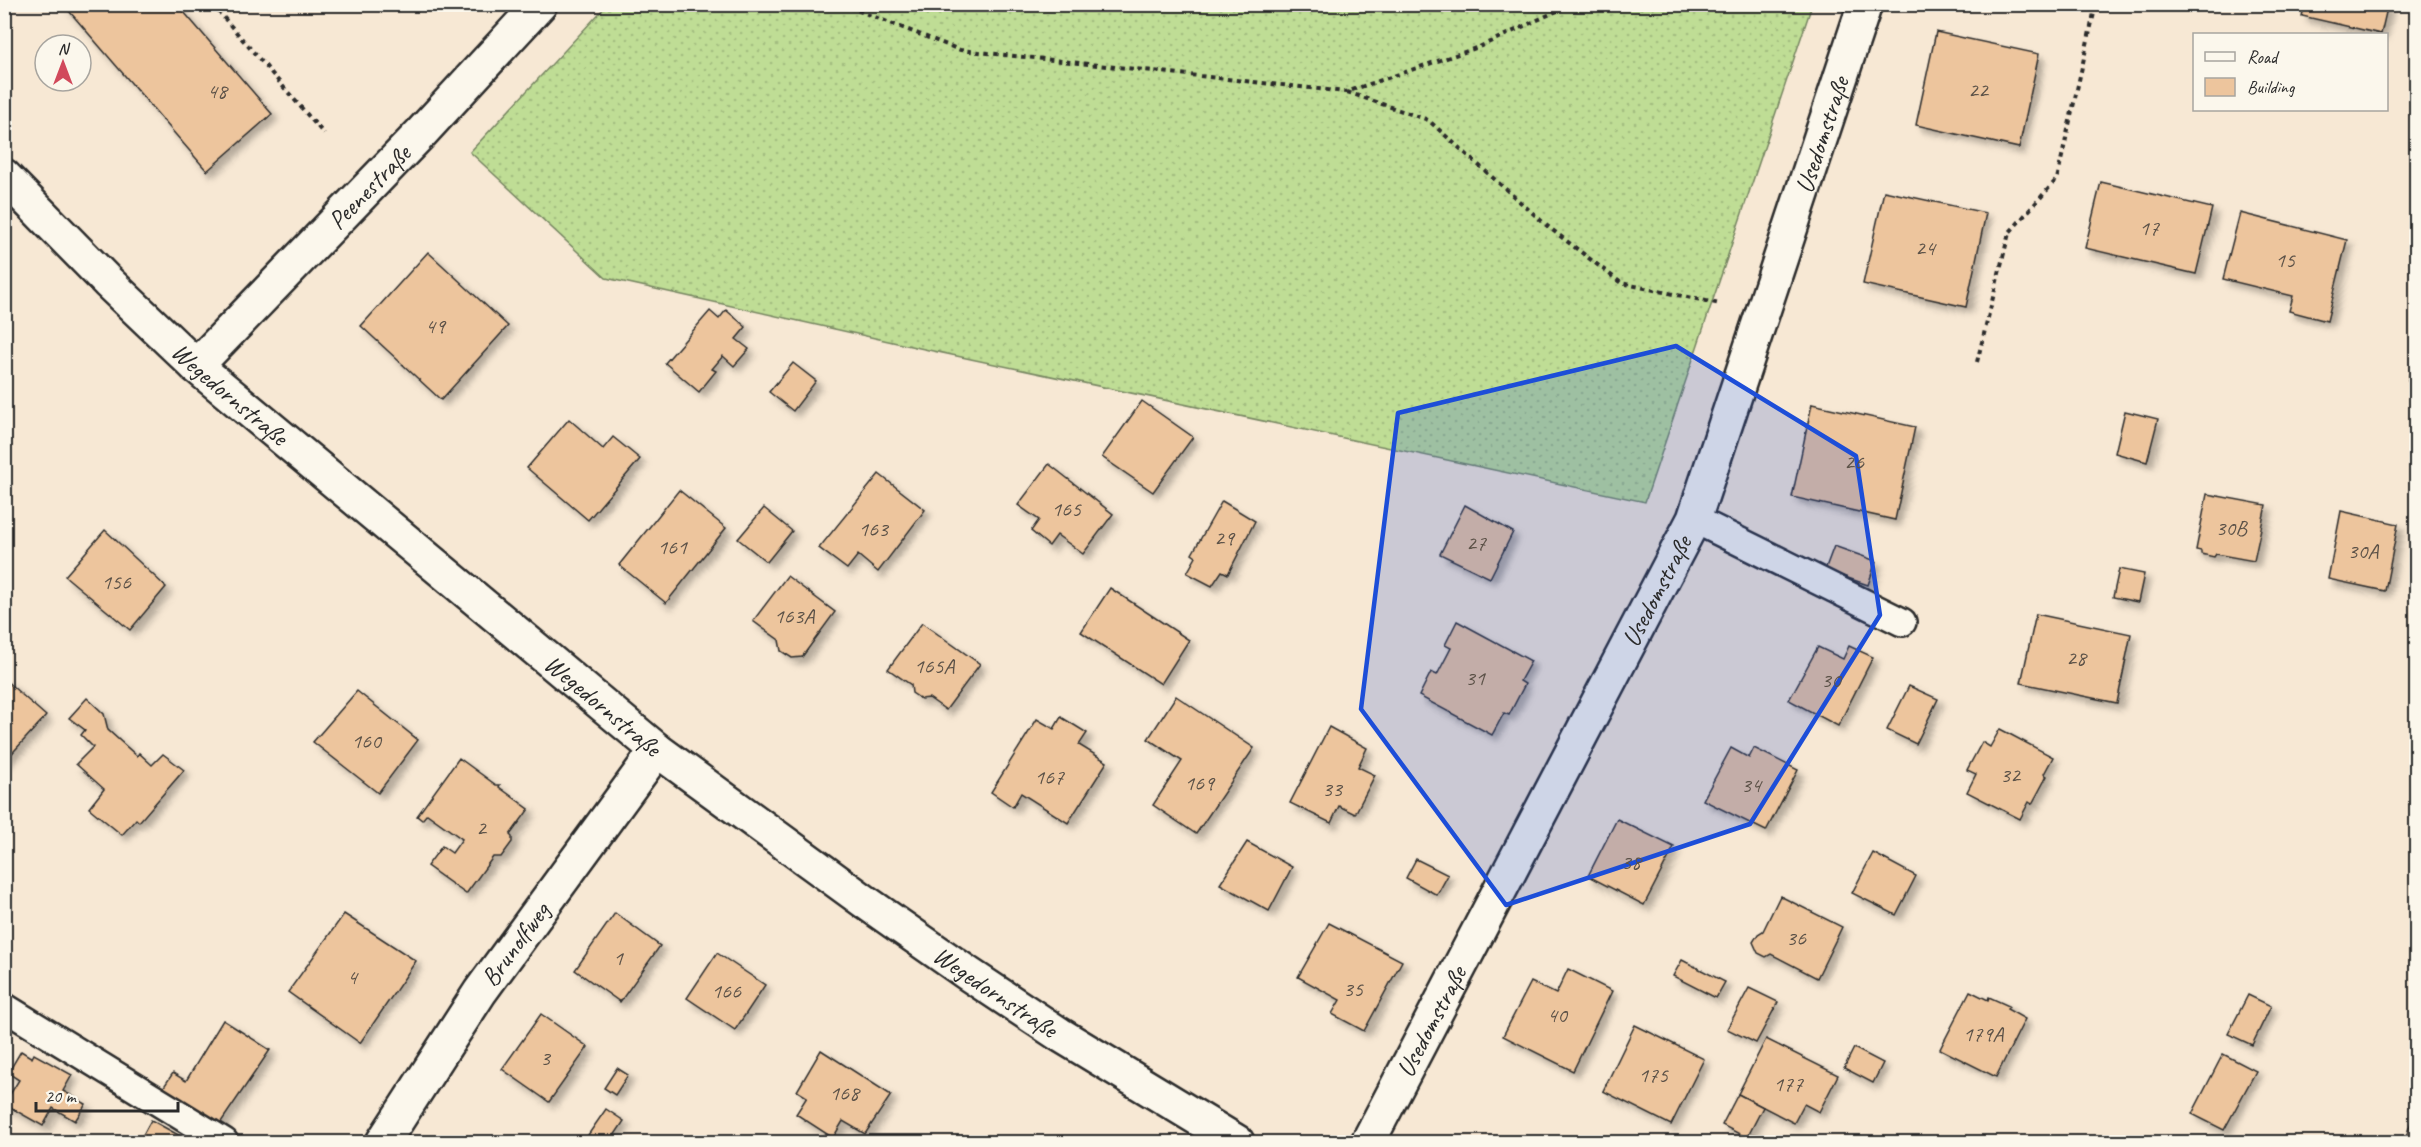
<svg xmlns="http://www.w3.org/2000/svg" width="2421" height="1147" viewBox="0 0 2421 1147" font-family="Caveat,sans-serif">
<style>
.grass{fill:url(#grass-dots);stroke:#758460;stroke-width:1.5}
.building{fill:#edc59d;stroke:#2b2b2b;stroke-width:1.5;filter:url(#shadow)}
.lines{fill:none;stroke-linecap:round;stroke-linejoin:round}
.lane-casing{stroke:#2b2b2b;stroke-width:32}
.street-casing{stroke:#2b2b2b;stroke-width:38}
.secondary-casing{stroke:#2b2b2b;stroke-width:38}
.path{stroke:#2b2b2b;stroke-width:4;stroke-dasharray:4.5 4.5;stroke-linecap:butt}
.lane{stroke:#fbf7ec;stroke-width:27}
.street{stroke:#fbf7ec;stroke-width:33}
.secondary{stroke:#fbf7ec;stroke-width:33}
.marked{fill:#1d4ed8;fill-opacity:0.2;stroke:#1d4ed8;stroke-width:4.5;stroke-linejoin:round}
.labels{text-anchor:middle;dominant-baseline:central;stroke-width:4.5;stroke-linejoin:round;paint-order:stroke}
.number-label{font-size:22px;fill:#5c5248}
.street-label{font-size:26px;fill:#2b2b2b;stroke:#fbf7ec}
</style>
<defs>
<pattern id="grass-dots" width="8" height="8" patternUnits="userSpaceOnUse" patternTransform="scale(1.5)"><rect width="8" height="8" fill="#bfdd95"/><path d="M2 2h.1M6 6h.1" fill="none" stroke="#a4be81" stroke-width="1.8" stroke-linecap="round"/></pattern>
<filter id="shadow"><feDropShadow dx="5.5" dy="5.5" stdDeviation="3" flood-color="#0004"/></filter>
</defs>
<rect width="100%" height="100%" fill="#f7e8d4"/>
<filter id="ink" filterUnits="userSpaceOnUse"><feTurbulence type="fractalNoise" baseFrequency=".0167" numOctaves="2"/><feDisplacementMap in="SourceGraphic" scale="12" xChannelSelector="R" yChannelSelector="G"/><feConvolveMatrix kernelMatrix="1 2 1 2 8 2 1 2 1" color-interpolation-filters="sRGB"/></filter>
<g filter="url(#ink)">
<!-- grass -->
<polygon class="grass" points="607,5 607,4 1812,5 1645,502 933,351 606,278 470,152"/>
<!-- building -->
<g class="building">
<polygon points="63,4 177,4 272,114 207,171"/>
<polygon points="2305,4 2388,4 2381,34 2302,16"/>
<polygon points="1936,32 2039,54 2019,148 1916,125"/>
<polygon points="2101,182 2212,208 2196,274 2085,248"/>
<polygon points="1884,191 1986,213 1966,307 1863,284"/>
<polygon points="2240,213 2347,240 2327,321 2289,311 2293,296 2223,279"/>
<polygon points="428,252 508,326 441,400 361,326"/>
<polygon points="726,310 746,327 736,339 749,349 734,366 723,356 712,369 716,371 699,392 665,363 710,311 719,319"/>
<polygon points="2416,341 2416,383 2408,381"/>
<polygon points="793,363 816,381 793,411 769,392"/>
<polygon points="1142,401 1193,437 1153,492 1102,457"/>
<polygon points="1812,404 1915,427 1895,520 1792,497"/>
<polygon points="2125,411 2158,419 2147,462 2115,453"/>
<polygon points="569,419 603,449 613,437 640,459 588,520 527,468"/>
<polygon points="1049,464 1113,514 1083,554 1057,535 1049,546 1031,531 1039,520 1018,505"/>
<polygon points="879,474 925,510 878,572 858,555 847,569 819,548"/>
<polygon points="679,490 726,528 666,603 619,565"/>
<polygon points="2207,494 2266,505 2254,561 2216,554 2214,557 2201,554 2201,551 2196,550"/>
<polygon points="1222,501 1255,521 1228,574 1222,571 1212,586 1187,573 1196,557 1192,554"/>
<polygon points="1465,505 1513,532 1490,578 1440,554"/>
<polygon points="764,508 792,531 767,562 738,539"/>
<polygon points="2341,511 2398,524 2385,591 2328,579"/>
<polygon points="105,530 166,587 130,630 65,576"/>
<polygon points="1834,546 1876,561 1868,585 1825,570"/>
<polygon points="2119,569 2144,574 2138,602 2113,597"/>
<polygon points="787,576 835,612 802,657 792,658 781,651 779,640 753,621"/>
<polygon points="1110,588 1189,640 1161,684 1081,632"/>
<polygon points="2036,614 2131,634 2117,703 2021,683"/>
<polygon points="1457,621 1531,661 1520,681 1525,684 1509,715 1504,713 1492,735 1419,696 1431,672 1437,675 1451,648 1445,645"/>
<polygon points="922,623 980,664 946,710 929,698 921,699 912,693 911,685 888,669"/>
<polygon points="1849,646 1873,657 1838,726 1789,700 1818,647 1843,659"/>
<polygon points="4,679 46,716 4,762"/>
<polygon points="1909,686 1938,699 1916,744 1887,730"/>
<polygon points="357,691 418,740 378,793 313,742"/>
<polygon points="1176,696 1254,748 1196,834 1153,805 1182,761 1148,739"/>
<polygon points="87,698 104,714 108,730 137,756 139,753 152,765 163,754 184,770 139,822 136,819 122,835 89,808 104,789 76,764 93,747 81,735 85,730 69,718"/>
<polygon points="1061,717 1087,733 1079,745 1107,762 1068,823 1021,793 1013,807 991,792 1037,719 1054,729"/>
<polygon points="1329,727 1367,748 1358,767 1375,775 1355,814 1339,806 1331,823 1290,803"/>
<polygon points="2000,729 2053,757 2044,774 2047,776 2032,804 2029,802 2020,819 1967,792 1976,774 1967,770 1982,742 1990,747"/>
<polygon points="1731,748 1749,758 1754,748 1798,770 1766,831 1703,800"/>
<polygon points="459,758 496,785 500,785 499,787 529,809 510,835 512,837 512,842 501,857 493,857 466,894 427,866 442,846 452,853 462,839 427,814 422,820 417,816"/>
<polygon points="1617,819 1674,847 1644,905 1588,876"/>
<polygon points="1247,842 1292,867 1269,911 1220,884"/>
<polygon points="1873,853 1916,876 1896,915 1852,893"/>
<polygon points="1416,859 1448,875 1437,895 1406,878"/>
<polygon points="1780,896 1842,927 1817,978 1771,954 1766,957 1758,953 1753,942 1758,934 1763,931"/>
<polygon points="615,913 660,946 620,1002 575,970"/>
<polygon points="344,914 416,961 360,1043 288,992"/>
<polygon points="1329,923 1402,961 1364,1031 1332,1014 1340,1000 1298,977"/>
<polygon points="717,953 765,985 735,1030 687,998"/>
<polygon points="1682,960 1725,982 1716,998 1673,976"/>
<polygon points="1568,969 1612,991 1573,1071 1503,1036 1531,982 1556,994"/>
<polygon points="1749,988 1778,1002 1756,1043 1727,1029"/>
<polygon points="1970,991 1988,1000 1989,997 2009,1006 2007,1009 2025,1019 1996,1077 1940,1049"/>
<polygon points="2248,995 2271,1006 2252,1045 2228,1034"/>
<polygon points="541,1014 588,1047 549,1102 502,1069"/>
<polygon points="223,1020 270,1050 219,1125 163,1088 173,1073 186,1081"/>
<polygon points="1635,1025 1704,1059 1671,1125 1603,1091"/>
<polygon points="1766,1039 1838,1075 1819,1112 1804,1104 1794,1123 1738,1094"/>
<polygon points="1854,1048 1883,1063 1873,1083 1844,1068"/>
<polygon points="821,1050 891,1095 865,1134 843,1121 833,1138 796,1114 807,1097 797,1091"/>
<polygon points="21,1051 32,1058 34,1054 72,1075 63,1091 86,1104 75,1121 53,1108 43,1126 4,1104 19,1080 8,1073"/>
<polygon points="2223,1054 2256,1071 2224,1130 2192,1114"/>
<polygon points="617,1068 628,1075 615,1095 604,1088"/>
<polygon points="1738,1094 1763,1107 1747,1138 1722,1125"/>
<polygon points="2416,1108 2416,1142 2404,1142"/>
<polygon points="606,1109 624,1121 610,1142 600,1142 588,1135"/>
<polygon points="151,1120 191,1142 139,1142"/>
</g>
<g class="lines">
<!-- lane casing -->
<g class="lane-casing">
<g id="lane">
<polyline points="1694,519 1902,622"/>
<polyline points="4,1007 224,1142"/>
</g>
</g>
<!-- street casing -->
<g class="street-casing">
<g id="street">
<path id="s1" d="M196 366 422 132 540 4"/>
<path id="s2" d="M383 1142 480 992 657 750"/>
<path id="s3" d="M1368 1142 1694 519 1865 4"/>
</g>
</g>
<!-- secondary casing -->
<g class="secondary-casing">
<g id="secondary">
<path id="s4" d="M4 176 108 282 196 366 657 750 864 901 967 973 1059 1034 1237 1142"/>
</g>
</g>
<!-- path -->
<g class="path">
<polyline points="212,4 324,134"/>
<polyline points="841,4 960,50 1346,92 1479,47 1572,4"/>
<polyline points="1347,92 1428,120 1546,225 1621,283 1720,304"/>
<polyline points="1977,362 2009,233 2057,179 2096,4"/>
</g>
<!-- lane -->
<use href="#lane" class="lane"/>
<!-- street -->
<use href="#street" class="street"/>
<!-- secondary -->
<use href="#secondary" class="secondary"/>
</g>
</g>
<!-- marked area -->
<path class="marked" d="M1676 346 1856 456 1880 615 1750 824 1506 905 1361 709 1398 413Z"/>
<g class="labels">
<!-- number labels -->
<g class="number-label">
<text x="1978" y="90">22</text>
<text x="217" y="91">48</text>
<text x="2149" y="228">17</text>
<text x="1925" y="248">24</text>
<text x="2285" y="260">15</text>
<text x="435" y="326">49</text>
<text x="1854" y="462">26</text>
<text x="1066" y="509">165</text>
<text x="2231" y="528">30B</text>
<text x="873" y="529">163</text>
<text x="1224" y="538">29</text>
<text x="1476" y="543">27</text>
<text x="672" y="547">161</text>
<text x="2363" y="551">30A</text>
<text x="116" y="582">156</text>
<text x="794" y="616">163A</text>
<text x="2076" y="658">28</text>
<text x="934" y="666">165A</text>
<text x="1475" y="678">31</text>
<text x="1831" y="680">30</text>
<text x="366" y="741">160</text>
<text x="2010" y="775">32</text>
<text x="1049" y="777">167</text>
<text x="1199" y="783">169</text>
<text x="1751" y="785">34</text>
<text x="1332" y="789">33</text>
<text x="481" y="828">2</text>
<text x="1631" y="862">38</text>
<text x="1796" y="938">36</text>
<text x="618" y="958">1</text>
<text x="352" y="977">4</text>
<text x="1353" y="989">35</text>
<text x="726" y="991">166</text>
<text x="1557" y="1015">40</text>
<text x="1983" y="1034">179A</text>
<text x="545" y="1058">3</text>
<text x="1653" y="1075">175</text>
<text x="1788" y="1084">177</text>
<text x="844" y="1093">168</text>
</g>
<!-- street labels -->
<g class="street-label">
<text stroke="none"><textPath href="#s3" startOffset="1108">Usedomstraße</textPath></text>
<text stroke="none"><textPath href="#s1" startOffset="249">Peenestraße</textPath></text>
<text stroke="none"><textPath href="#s4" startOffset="314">Wegedornstraße</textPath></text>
<text stroke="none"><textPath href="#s3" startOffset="622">Usedomstraße</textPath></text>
<text stroke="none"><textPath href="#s4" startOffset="800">Wegedornstraße</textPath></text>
<text stroke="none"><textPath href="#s2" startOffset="238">Brunolfweg</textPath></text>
<text stroke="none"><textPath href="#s4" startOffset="1286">Wegedornstraße</textPath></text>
<text stroke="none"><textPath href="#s3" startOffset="136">Usedomstraße</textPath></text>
</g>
</g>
<!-- margin -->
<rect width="2421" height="1147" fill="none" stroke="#fbf7ec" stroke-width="24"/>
<rect x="12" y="12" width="2397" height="1123" fill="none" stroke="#2b2b2b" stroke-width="2" filter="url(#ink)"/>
<!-- legend -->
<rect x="2193" y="33" width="195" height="78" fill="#fbf7ec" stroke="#a8a59f" stroke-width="1.5"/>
<rect x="2205" y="52" width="30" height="9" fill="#fbf7ec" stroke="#a8a59f" stroke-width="1.5"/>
<text x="2247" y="63" font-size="18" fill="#2b2b2b">Road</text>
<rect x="2205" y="78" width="30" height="18" fill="#edc59d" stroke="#a8a59f" stroke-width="1.5"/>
<text x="2247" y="93" font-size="18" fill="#2b2b2b">Building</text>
<!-- north arrow -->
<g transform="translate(63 63)"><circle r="28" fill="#fbf7ec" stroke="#a8a59f" stroke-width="1.5"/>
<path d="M0-4.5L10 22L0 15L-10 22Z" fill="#d1495b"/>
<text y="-9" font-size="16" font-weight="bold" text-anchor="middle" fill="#2b2b2b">N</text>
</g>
<!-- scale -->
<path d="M36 1102v9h142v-9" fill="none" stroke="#2b2b2b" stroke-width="3"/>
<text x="45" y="1102" font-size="18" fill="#2b2b2b" stroke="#fbf7ec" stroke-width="4.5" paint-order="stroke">20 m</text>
</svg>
